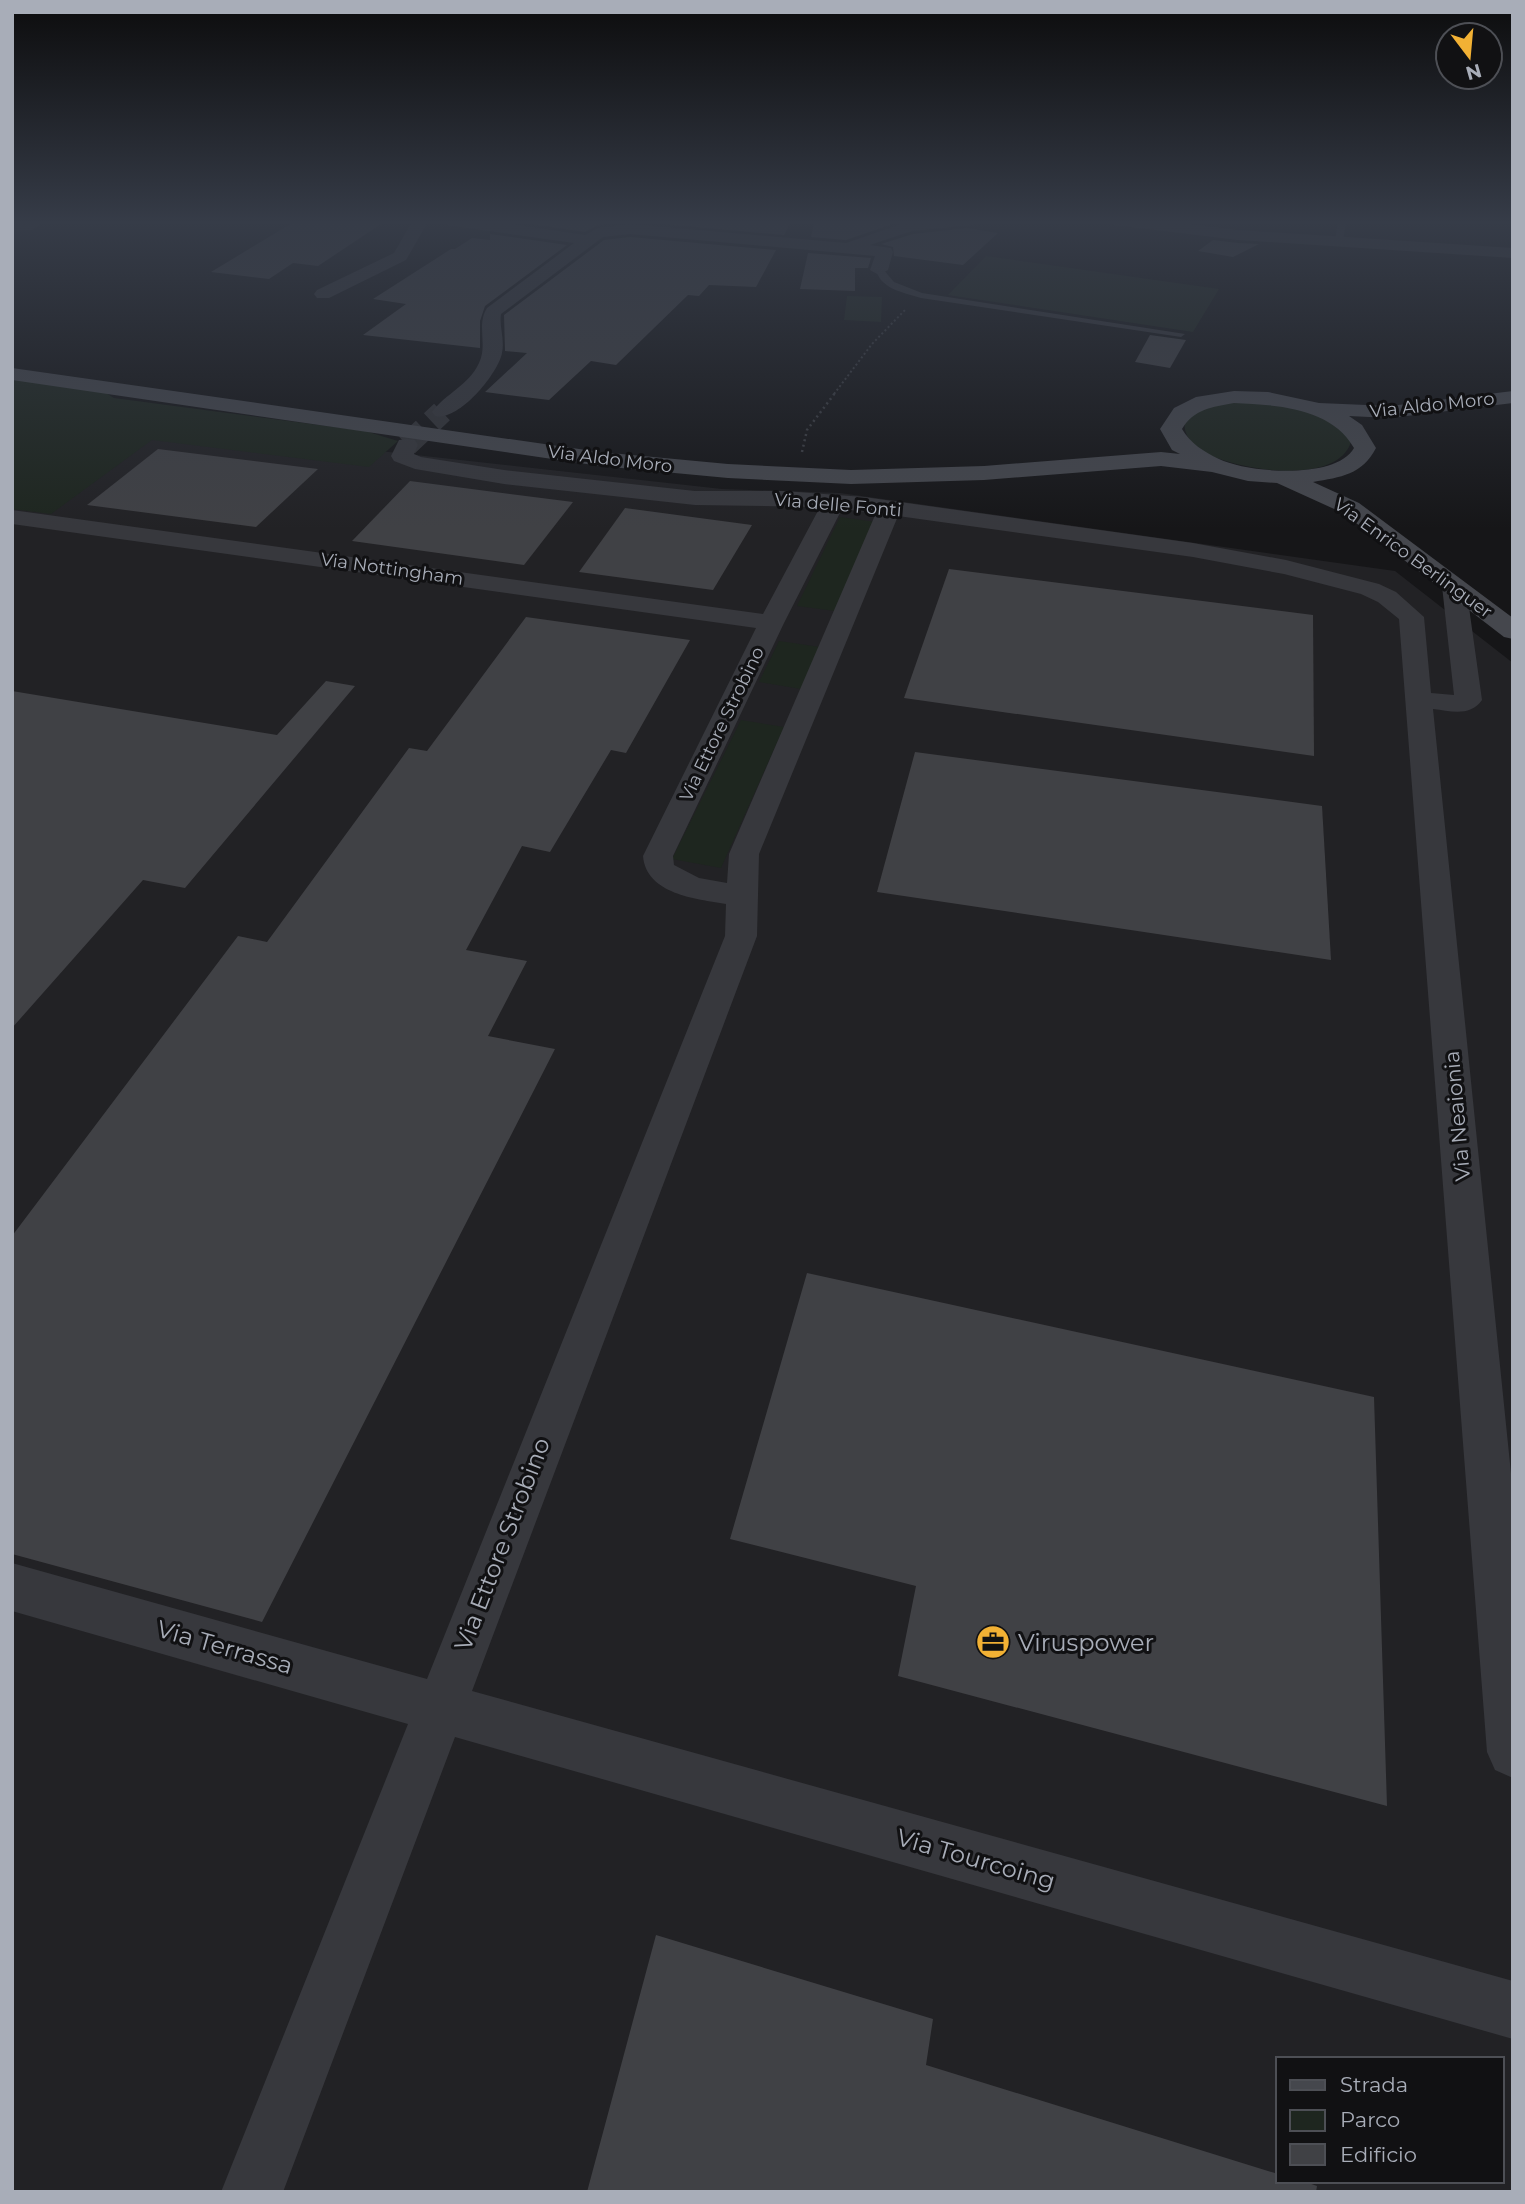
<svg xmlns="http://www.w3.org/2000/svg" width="1525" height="2204" viewBox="0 0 1525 2204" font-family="Montserrat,sans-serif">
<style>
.built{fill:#222225;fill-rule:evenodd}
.green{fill:#1e261f}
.building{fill:#404145}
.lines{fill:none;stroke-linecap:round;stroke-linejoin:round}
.street-tunnel{stroke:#333438;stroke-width:23;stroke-dasharray:23 11;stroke-linecap:butt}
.path-far1{stroke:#3d3f44;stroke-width:2;stroke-dasharray:2 2.5;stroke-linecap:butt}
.path{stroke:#3d3f44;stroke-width:2.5;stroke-dasharray:2 3.5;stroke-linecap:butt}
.lane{fill:#37383d;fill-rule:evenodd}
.street{fill:#37383d;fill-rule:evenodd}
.secondary{fill:#45474d;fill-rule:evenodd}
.labels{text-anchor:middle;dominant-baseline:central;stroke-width:6;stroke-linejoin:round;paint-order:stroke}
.far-street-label{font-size:18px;fill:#a8adb8;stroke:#111113}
.street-label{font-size:21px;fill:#a8adb8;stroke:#111113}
.near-street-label{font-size:24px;fill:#a8adb8;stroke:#111113}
.near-poi-label{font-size:24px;fill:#a8adb8;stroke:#111113;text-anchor:start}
</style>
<rect width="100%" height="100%" fill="#161618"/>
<!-- built -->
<path class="built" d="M156 426 722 489 840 493 1395 571 1513 663V2192H12V481ZM1278 2059H1502V2181H1278Z"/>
<!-- green -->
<g class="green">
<polygon points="986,256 1219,289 1193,332 948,295"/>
<polygon points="847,296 882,297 881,322 844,320"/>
<polygon points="12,379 106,393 114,398 365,431 398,441 369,467 152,440 51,514 12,509"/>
<path d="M1233 401C1271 401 1331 405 1351 442 1337 487 1235 470 1204 452 1188 443 1174 422 1196 411 1207 406 1221 404 1233 401Z"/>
<polygon points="840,517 876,522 835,611 797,606"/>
<polygon points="779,641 820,647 801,689 759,682"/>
<polygon points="741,720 784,727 721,868 672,859"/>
</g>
<!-- building -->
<g class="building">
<polygon points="297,220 387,220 318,266 293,263 269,279 211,272"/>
<polygon points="505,220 792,220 784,235 630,221 598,225 585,232"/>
<polygon points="815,220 904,220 846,240 811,237"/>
<polygon points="967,228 998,233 963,265 894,256 893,247 881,244 913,234"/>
<polygon points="490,234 567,245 485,306 480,321 480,348 363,335 406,304 373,299 451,249 455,249 472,238 490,240"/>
<polygon points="630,237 776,250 756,287 709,285 699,296 688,295 616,365 591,361 549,400 485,392 527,353 505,351 504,315 604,240"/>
<polygon points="1213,240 1238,243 1259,244 1233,257 1198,251"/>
<polygon points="808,253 871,258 868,268 855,268 855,291 800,289"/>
<polygon points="1150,335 1186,340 1170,368 1135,362"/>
<polygon points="158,449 318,469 256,527 87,505"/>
<polygon points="410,481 573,502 524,565 352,541"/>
<polygon points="625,508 752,525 713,590 579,572"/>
<polygon points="949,569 1313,615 1314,756 904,698"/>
<polygon points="526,617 690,640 626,753 611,750 550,852 522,846 466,950 527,961 488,1036 555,1049 262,1622 12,1554 12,1236 238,936 267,942 409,748 427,751"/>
<polygon points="326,681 355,686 185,888 143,880 12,1028 12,691 277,735"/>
<polygon points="915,752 1322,806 1331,960 877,892"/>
<polygon points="807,1273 1374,1397 1387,1806 898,1676 916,1586 730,1539"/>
<polygon points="656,1935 933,2019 926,2065 1278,2174 1278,2181 1303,2181 1317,2186 1316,2192 587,2192"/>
</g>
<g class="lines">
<!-- street-tunnel -->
<polyline class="street-tunnel" points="407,445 442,412"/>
<!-- path-far1 -->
<polyline class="path-far1" points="834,394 872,344 905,310"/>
<!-- path -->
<polyline class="path" points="802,452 807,430 835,393"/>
<!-- lane -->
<g class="lane">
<polygon points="1338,220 1346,220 1343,242 1339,244 1335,242"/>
<path d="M876 268H882L894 282 922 293 1185 334 1181 337 921 298C904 293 878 288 876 268Z"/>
</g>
<!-- street -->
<g class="street">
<polygon points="12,220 46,220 32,230 12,230"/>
<polygon points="413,220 429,220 406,260 329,298 317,298 314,294 317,290 394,253"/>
<path d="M439 220H484L585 235 598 228 630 224 846 243 910 221 980 220 972 225 912 231 870 245 891 248 893 252 888 270 879 275 870 270 875 256 630 234 603 237 501 314C499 327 505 339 502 353 498 374 458 422 435 416L432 412C445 394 469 385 479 363 488 345 476 325 487 308L574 243 447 225Z"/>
<polygon points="1106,220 1157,220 1238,230 1513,248 1513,258 1238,240 1114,225"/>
<path d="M407 439 415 440 418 445 414 454 421 457 504 470 695 491H784L864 497 1193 543 1286 560 1379 584 1396 592 1424 617 1431 693 1454 695 1442 586 1445 581 1454 579 1463 581 1466 586 1482 700C1470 717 1451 711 1433 709L1513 1493V1778L1495 1770 1487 1752 1399 619 1378 602 1361 594 1284 574 1193 557 898 516 759 854 757 936 472 1691 1513 1981V2039L455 1737 283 2192H221L408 1724 12 1611V1563L427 1679 725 936 726 904C696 899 646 894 643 856L756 628 12 524V510L763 614 820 507 695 505 504 484 415 469 394 461 391 456 399 440ZM842 509 876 513 729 854 727 883 699 878 674 865 673 856 784 623Z"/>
</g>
<!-- secondary -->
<path class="secondary" d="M12 368 600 452 728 464 851 470 984 466 1161 452 1180 454 1172 450 1160 429 1174 408 1196 397 1234 391 1268 392 1319 403 1390 406 1513 391V403L1390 418 1349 416 1362 425 1376 448C1362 475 1341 477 1313 482L1359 503 1513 618V639L1504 637 1343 513 1277 483 1248 481 1212 472 1161 466 984 480 851 484 728 478 600 466 12 380ZM1234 403C1276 405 1331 407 1354 448 1336 480 1248 473 1219 459 1204 452 1190 443 1182 429 1194 409 1212 407 1234 403Z"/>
</g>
<!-- sky -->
<linearGradient id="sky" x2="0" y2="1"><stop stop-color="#0c0c0d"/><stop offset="0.42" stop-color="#363c48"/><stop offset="1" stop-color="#363c48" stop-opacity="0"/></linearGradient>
<rect width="1525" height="529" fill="url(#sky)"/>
<!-- icons -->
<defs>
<g id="office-disc" transform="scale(1.75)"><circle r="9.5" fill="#f2b134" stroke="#111113"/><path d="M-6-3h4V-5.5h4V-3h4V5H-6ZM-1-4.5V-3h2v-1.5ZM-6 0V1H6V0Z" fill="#111"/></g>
</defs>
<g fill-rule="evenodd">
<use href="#office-disc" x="993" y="1642"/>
</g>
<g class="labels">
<!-- far-street labels -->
<g class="far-street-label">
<text transform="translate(1432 405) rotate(-6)">Via Aldo Moro</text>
<text transform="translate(610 459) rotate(7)">Via Aldo Moro</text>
<text transform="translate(838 505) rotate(5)">Via delle Fonti</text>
<text transform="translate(1413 558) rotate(36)">Via Enrico Berlinguer</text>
<text transform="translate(392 569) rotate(8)">Via Nottingham</text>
<text transform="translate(722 724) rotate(-64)">Via Ettore Strobino</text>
</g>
<!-- street labels -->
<g class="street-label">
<text transform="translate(1457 1116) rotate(-95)">Via Neaionia</text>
</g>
<!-- near-street labels -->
<g class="near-street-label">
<text transform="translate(502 1544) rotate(-69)">Via Ettore Strobino</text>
<text transform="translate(225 1647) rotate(16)">Via Terrassa</text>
<text transform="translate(976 1859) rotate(16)">Via Tourcoing</text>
</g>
<!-- near-poi labels -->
<g class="near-poi-label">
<text x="1018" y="1642">Viruspower</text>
</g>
</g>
<!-- border -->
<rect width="1525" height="2204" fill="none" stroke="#a8adb8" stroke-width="28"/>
<!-- legend -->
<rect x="1276" y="2057" width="228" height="126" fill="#111113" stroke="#4d4f55" stroke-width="2"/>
<rect x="1290" y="2080" width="35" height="10" fill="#45474d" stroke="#4d4f55" stroke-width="2"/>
<text x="1340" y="2092" font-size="21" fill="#a8adb8">Strada</text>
<rect x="1290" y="2110" width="35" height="21" fill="#1e261f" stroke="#4d4f55" stroke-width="2"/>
<text x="1340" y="2127" font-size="21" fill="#a8adb8">Parco</text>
<rect x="1290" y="2144" width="35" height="21" fill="#404145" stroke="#4d4f55" stroke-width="2"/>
<text x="1340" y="2162" font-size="21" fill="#a8adb8">Edificio</text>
<!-- north arrow -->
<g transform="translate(1469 56) rotate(164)"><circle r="33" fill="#111113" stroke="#4d4f55" stroke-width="2"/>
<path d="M0-5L12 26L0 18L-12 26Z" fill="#f2b134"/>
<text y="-10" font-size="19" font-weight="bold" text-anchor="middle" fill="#a8adb8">N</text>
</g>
</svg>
